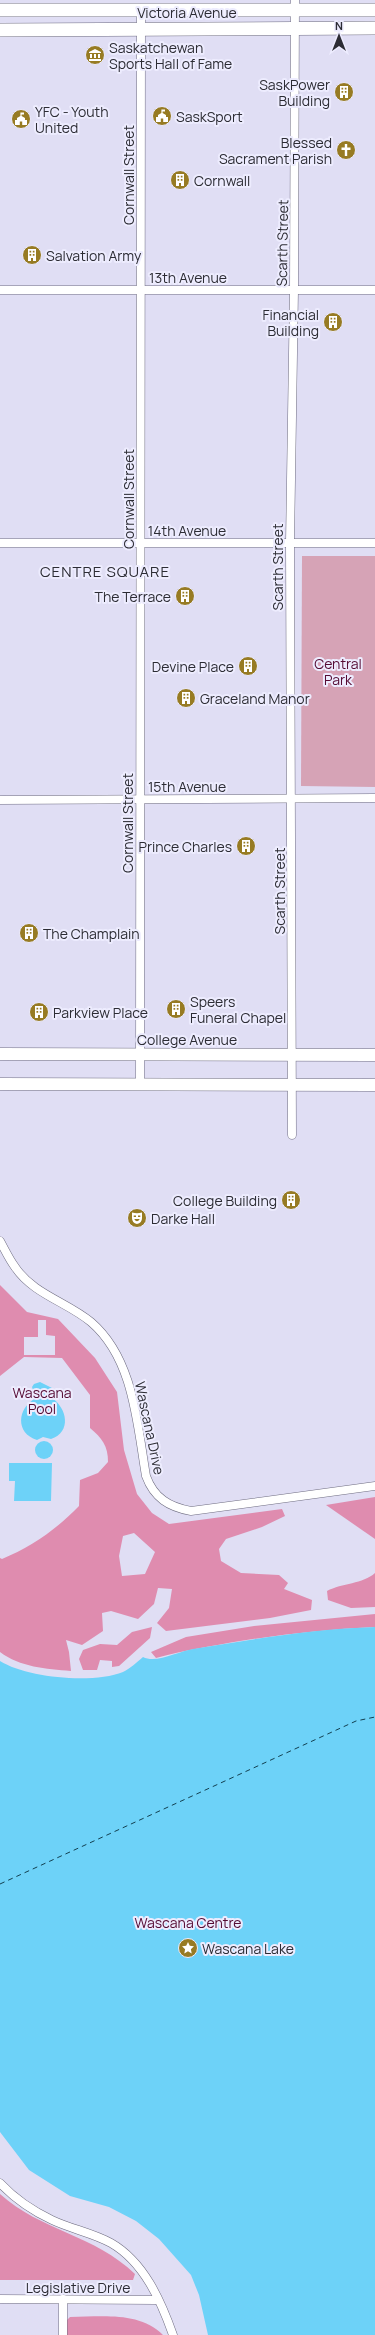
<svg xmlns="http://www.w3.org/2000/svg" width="375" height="2335" viewBox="0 0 375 2335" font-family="Manrope,sans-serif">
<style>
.green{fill:#d6a3b6}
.forest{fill:#df8caf;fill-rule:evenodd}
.water{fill:#6dd2f8}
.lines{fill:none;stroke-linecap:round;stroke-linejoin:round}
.ferry{stroke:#134050;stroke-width:1;stroke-dasharray:5 4;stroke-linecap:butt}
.minor-casing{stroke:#6e6c80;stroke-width:9}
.secondary-casing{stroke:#6e6c80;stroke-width:13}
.primary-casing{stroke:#6e6c80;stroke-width:14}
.minor{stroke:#fff;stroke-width:8}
.secondary{stroke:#fff;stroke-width:12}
.primary{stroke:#fff;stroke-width:13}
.labels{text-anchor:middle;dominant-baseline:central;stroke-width:4;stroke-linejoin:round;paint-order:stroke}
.street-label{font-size:14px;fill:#2c2c34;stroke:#edecfe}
.poi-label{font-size:14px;fill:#2c2c34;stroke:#edecfe;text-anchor:start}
.park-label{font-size:14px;fill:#550b33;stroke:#edecfe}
.neighbourhood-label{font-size:15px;letter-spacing:1px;fill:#2c2c34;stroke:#edecfe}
</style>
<rect width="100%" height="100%" fill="#e0def4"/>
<!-- green -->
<polygon class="green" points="302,556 375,556 375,787 301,786"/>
<!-- forest -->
<g class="forest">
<path d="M0 1285 27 1312 58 1319 95 1358 117 1392 124 1450 137 1494 152 1513 169 1524 282 1509 285 1516 262 1527 226 1539 219 1549 221 1561 241 1573 279 1575 288 1583 284 1589 312 1600 311 1610 270 1618 166 1631 157 1623 169 1608 172 1589 158 1588 154 1604 138 1619 111 1611 102 1613 103 1631 82 1645 66 1640 69 1652 71 1671C46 1669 20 1667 0 1652V1558L2 1559C31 1547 57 1529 79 1506L80 1480 98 1473 108 1462C108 1446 102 1438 90 1428V1395L62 1358 24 1357 0 1376ZM38 1320H46V1335L55 1336V1355H24V1337H38ZM134 1533 155 1552 145 1574 122 1576 119 1556 123 1536Z"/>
<polygon points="375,1497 375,1539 326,1505"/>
<path d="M375 1573V1607L351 1608 328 1600 327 1591C342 1583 363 1584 375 1573Z"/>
<path d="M375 1614V1627C330 1629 285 1634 240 1641 212 1646 184 1650 156 1658L151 1652 186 1637 254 1626Z"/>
<polygon points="152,1627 150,1638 119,1666 112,1667 112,1661 100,1660 97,1670 83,1670 79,1659 83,1650 100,1644 117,1645 132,1632"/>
<path d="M0 2194C41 2231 95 2235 135 2274L133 2280H0Z"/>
<path d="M70 2317C101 2317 139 2311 163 2335H67V2320Z"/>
</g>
<!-- water -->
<g class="water">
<path d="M40 1382 52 1388V1398C67 1408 72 1432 51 1439L43 1437 37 1440C15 1433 17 1408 36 1398L32 1387 34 1384Z"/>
<circle cx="44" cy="1450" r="9"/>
<polygon points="9,1463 52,1463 51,1501 14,1501 15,1481 9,1481"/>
<path d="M375 1627V2335H208L199 2295 191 2275 159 2239 136 2221 109 2207 70 2196 29 2170 0 2132V1661C27 1678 93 1684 123 1672 131 1668 136 1663 143 1657 156 1664 179 1651 193 1649 253 1639 314 1629 375 1627Z"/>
</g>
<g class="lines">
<!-- ferry -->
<polyline class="ferry" points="0,1884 356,1721 375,1717"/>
<!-- minor casing -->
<g class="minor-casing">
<g id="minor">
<polyline points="0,290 375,290"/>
<polyline points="0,543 375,543"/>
<polyline points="0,800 375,798"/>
<polyline points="140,1084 141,10"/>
<polyline points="292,1135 290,543 294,290 295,0"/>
<path d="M0 1241C5 1250 9 1259 15 1267 33 1294 67 1302 91 1322 134 1359 137 1424 146 1476 154 1498 169 1507 191 1511L375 1486"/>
<path d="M0 2183C14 2198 33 2211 52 2220 71 2229 93 2233 111 2243 144 2262 161 2301 173 2335"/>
<polyline points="0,2299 157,2300"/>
<polyline points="63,2335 63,2299"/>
</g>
</g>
<!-- secondary casing -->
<g class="secondary-casing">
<g id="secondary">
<polyline points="0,1054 375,1055"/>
<polyline points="0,1084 375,1085"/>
</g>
</g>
<!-- primary casing -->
<g class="primary-casing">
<g id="primary">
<polyline points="0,10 375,10"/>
<polyline points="0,30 375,28"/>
</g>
</g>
<!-- minor -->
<use href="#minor" class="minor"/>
<!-- secondary -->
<use href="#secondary" class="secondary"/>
<!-- primary -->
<use href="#primary" class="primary"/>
</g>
<!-- icons -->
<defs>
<g id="museum-disc" transform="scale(1)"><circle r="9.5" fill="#977b23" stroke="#edecfe"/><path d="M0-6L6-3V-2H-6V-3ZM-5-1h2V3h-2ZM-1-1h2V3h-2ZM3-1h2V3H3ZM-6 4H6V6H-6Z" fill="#fff"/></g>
<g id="building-disc" transform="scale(1)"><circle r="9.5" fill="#977b23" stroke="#edecfe"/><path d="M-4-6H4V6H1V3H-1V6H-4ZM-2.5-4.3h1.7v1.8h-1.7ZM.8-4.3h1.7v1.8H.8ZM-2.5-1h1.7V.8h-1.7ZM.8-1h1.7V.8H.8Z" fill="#fff"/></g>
<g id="civic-disc" transform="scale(1)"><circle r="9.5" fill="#977b23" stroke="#edecfe"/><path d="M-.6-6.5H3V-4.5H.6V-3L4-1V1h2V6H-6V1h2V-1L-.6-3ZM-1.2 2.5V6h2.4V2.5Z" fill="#fff"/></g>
<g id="church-disc" transform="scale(1)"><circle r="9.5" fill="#977b23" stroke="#edecfe"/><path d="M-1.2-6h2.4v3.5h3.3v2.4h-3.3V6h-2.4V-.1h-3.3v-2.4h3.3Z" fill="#fff"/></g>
<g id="theatre-disc" transform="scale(1)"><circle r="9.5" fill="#977b23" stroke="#edecfe"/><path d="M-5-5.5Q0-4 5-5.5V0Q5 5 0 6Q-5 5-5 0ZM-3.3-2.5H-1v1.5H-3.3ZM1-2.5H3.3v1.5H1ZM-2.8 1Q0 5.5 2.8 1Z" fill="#fff"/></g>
<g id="sight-disc" transform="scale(1)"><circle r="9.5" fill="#977b23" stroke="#edecfe"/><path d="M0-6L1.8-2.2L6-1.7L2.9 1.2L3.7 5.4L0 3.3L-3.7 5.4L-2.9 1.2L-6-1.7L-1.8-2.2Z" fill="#fff"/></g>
</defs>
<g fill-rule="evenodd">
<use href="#museum-disc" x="95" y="55"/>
<use href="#building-disc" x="344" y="92"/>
<use href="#civic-disc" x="162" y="116"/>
<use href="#civic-disc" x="21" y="119"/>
<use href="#church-disc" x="346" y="150"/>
<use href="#building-disc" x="180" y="180"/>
<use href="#building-disc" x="32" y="255"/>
<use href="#building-disc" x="333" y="322"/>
<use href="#building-disc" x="185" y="596"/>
<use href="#building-disc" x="248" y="666"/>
<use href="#building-disc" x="186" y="698"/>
<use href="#building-disc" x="246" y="846"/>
<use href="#building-disc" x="29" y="933"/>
<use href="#building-disc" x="176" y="1009"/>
<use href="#building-disc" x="39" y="1012"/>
<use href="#building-disc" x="291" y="1200"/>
<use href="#theatre-disc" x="137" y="1218"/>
<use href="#sight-disc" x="188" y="1948"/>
</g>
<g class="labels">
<!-- street labels -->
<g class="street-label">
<text x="187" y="12">Victoria Avenue</text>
<text transform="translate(128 175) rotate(-90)">Cornwall Street</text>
<text transform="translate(282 243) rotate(-89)">Scarth Street</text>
<text x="188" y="277">13th Avenue</text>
<text transform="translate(128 499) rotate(-90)">Cornwall Street</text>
<text x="187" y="530">14th Avenue</text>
<text transform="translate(277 567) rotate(-90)">Scarth Street</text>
<text x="187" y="786">15th Avenue</text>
<text transform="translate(127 823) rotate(-90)">Cornwall Street</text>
<text transform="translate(279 891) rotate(-90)">Scarth Street</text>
<text x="187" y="1039">College Avenue</text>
<text transform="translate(150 1428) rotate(78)">Wascana Drive</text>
<text x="78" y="2287">Legislative Drive</text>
</g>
<!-- poi labels -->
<g class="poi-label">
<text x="109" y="47">Saskatchewan<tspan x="109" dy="16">Sports Hall of Fame</tspan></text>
<text x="330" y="84" text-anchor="end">SaskPower<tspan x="330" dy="16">Building</tspan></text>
<text x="35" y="111">YFC - Youth<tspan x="35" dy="16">United</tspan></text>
<text x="176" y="116">SaskSport</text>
<text x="332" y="142" text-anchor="end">Blessed<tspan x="332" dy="16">Sacrament Parish</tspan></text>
<text x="194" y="180">Cornwall</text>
<text x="46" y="255">Salvation Army</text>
<text x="319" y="314" text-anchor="end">Financial<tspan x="319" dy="16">Building</tspan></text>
<text x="171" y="596" text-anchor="end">The Terrace</text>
<text x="234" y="666" text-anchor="end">Devine Place</text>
<text x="200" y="698">Graceland Manor</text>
<text x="232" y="846" text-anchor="end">Prince Charles</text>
<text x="43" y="933">The Champlain</text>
<text x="190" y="1001">Speers<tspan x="190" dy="16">Funeral Chapel</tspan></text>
<text x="53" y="1012">Parkview Place</text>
<text x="277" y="1200" text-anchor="end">College Building</text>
<text x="151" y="1218">Darke Hall</text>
<text x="202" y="1948">Wascana Lake</text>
</g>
<!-- park labels -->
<g class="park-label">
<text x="338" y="663">Central<tspan x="338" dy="16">Park</tspan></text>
<text x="42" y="1392">Wascana<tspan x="42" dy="16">Pool</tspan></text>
<text x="188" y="1922">Wascana Centre</text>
</g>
<!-- neighbourhood labels -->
<g class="neighbourhood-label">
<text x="105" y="571">CENTRE SQUARE</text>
</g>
</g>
<!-- north arrow -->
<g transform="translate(339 36)" stroke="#edecfe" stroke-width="3" paint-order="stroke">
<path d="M0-3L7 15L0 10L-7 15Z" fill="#2c2c34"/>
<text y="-6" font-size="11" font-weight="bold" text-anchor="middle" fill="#2c2c34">N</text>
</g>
</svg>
